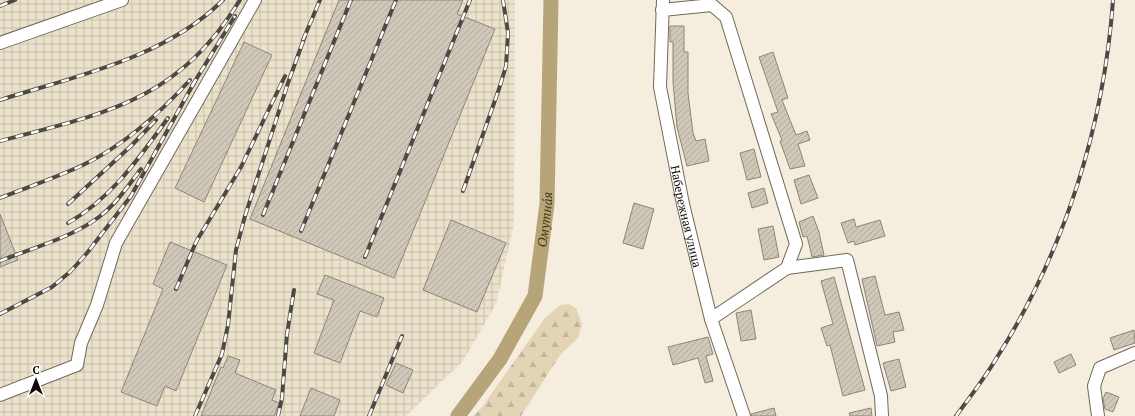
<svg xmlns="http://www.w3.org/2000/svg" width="1135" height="416" viewBox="0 0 1135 416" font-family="'PT Serif',serif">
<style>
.industrial{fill:url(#industrial-grid)}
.forest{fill:url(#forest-firs)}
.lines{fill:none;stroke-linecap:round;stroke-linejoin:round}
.river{stroke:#b7a478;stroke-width:15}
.building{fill:url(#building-hatch);stroke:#8d8677}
.minor-casing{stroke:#6f695b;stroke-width:14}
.minor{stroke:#fff;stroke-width:12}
.rail-casing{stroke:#4e4941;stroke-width:4}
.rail{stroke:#fff;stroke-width:2.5;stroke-dasharray:8;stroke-linecap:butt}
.labels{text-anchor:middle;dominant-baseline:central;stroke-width:3.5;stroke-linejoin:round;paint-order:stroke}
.street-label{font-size:12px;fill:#100d08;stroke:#fff}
.water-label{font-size:13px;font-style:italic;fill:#463713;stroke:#fff}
</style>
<defs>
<pattern id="industrial-grid" width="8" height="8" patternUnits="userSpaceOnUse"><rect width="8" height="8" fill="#ece2cb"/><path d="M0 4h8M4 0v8" fill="none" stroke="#c9c1ad"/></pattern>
<pattern id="forest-firs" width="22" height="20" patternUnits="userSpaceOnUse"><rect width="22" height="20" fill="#e2d4b5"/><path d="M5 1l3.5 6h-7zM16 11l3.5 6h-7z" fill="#c1b59a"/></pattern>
<pattern id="building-hatch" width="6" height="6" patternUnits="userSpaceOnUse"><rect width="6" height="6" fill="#cfc7b8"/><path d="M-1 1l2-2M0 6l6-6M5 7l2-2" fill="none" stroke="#b1aa9d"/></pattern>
</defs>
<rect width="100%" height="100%" fill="#f5eddd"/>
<!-- industrial -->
<polygon class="industrial" points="0,0 515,0 514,224 496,304 463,361 406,416 0,416"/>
<!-- forest -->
<polygon class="forest" points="569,304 576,308 582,324 578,338 560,355 521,416 473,416 482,407 545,318 560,305"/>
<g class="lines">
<!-- river -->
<path class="river" id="s1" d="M458 416 500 359 535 296 547 204 551 0"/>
</g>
<!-- building -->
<g class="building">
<polygon points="339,0 463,0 457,14 495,29 394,278 250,219"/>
<polygon points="670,26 684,26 684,52 688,52 688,93 693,133 696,141 705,139 709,161 687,166 677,127 673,82 673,42 670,42"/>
<polygon points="244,42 272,55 204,202 175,188"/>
<polygon points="773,52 788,98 782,100 796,135 807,131 810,140 798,144 805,166 790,169 780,141 782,140 771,114 778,112 759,57"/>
<polygon points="754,149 761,177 747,180 740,153"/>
<polygon points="809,175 818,198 801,204 794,180"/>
<polygon points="764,188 768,203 752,208 748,193"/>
<polygon points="634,203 654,209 643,249 623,243"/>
<polygon points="0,214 18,260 0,267"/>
<polygon points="813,216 819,232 824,255 812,257 807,236 803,237 799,222"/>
<polygon points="854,219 856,227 880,220 885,236 855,245 854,241 848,243 841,223"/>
<polygon points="451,220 506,243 477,312 423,290"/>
<polygon points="773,226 779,257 764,260 758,229"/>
<polygon points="170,242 227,265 176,391 165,386 157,406 121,392 163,289 153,284"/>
<polygon points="325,275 384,298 377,317 360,311 340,363 314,353 334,300 317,294"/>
<polygon points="875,276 885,315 899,312 904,330 893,332 895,342 877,346 862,279"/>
<polygon points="834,277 865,390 843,396 830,345 827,346 821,328 833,324 821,281"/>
<polygon points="751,310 756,339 741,341 736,313"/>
<polygon points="1134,330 1135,343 1114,350 1110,338"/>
<polygon points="708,337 713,354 706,356 713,381 705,383 698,358 673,365 668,347"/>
<polygon points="1071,354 1076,365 1059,373 1054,362"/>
<polygon points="228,356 240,360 235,373 276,390 272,400 279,403 274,416 201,416 221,367 223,368"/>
<polygon points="899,359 906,387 891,391 883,363"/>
<polygon points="396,363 413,370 403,393 386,385"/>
<polygon points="311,388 340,400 334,416 300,416"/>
<polygon points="1106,392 1119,397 1113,412 1105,409 1103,399"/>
<polygon points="774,408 776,416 752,416 751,414"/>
<polygon points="871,408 872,416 850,416 849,413"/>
</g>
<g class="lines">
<!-- minor casing -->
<g class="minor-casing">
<g id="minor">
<path id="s2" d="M663 0 660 87 683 204 711 319 744 416"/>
<polyline points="662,10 712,5 726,17 796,244 787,268 711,319"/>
<polyline points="0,43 122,0"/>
<polyline points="787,268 847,260 881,396 882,416"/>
<polyline points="0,395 77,365 81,343 97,305 116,243 255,0"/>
<polyline points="1098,416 1094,386 1100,368 1135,353"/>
</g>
</g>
<!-- minor -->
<use href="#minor" class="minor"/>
<!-- rail casing -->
<g class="rail-casing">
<g id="rail">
<polyline points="0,6 15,0"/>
<polyline points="303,40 320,0"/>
<polyline points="192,86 235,16"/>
<path d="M0 100C76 76 165 58 223 0"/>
<path d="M0 141C107 113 178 101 240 0"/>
<polyline points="463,191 499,89 506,66 508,33 503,0"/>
<path d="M0 198C28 187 58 177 85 164 126 144 160 113 190 80"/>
<polyline points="68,204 131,146 156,120"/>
<polyline points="263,215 351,0"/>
<path d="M68 223C112 198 139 158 168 118"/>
<polyline points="301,231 396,0"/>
<polyline points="365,257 470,0"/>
<path d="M0 261C32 248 71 238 99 217 116 204 128 186 141 169"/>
<polyline points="176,289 196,242 241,167 285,76"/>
<polyline points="0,314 52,287 71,271 87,253 131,196 195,81"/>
<polyline points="195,416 222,354 228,325 236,250 245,216 288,83 305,36"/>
<polyline points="278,416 282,398 287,334 294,290"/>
<polyline points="369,416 402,336"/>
<path d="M956 416C970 397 984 379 996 359 1064 252 1104 127 1113 0"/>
</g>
</g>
<!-- rail -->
<use href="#rail" class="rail"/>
</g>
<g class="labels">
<!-- street labels -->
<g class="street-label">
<text stroke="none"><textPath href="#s2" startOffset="219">Набережная улица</textPath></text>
</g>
<!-- water labels -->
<g class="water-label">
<text stroke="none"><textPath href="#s1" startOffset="220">Омутна́я</textPath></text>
</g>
</g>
<!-- north arrow -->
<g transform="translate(36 380)" stroke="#ffffff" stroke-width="3" paint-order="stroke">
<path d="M0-3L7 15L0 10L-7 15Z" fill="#100d08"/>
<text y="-6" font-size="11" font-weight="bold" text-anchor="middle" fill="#100d08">С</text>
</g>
</svg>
